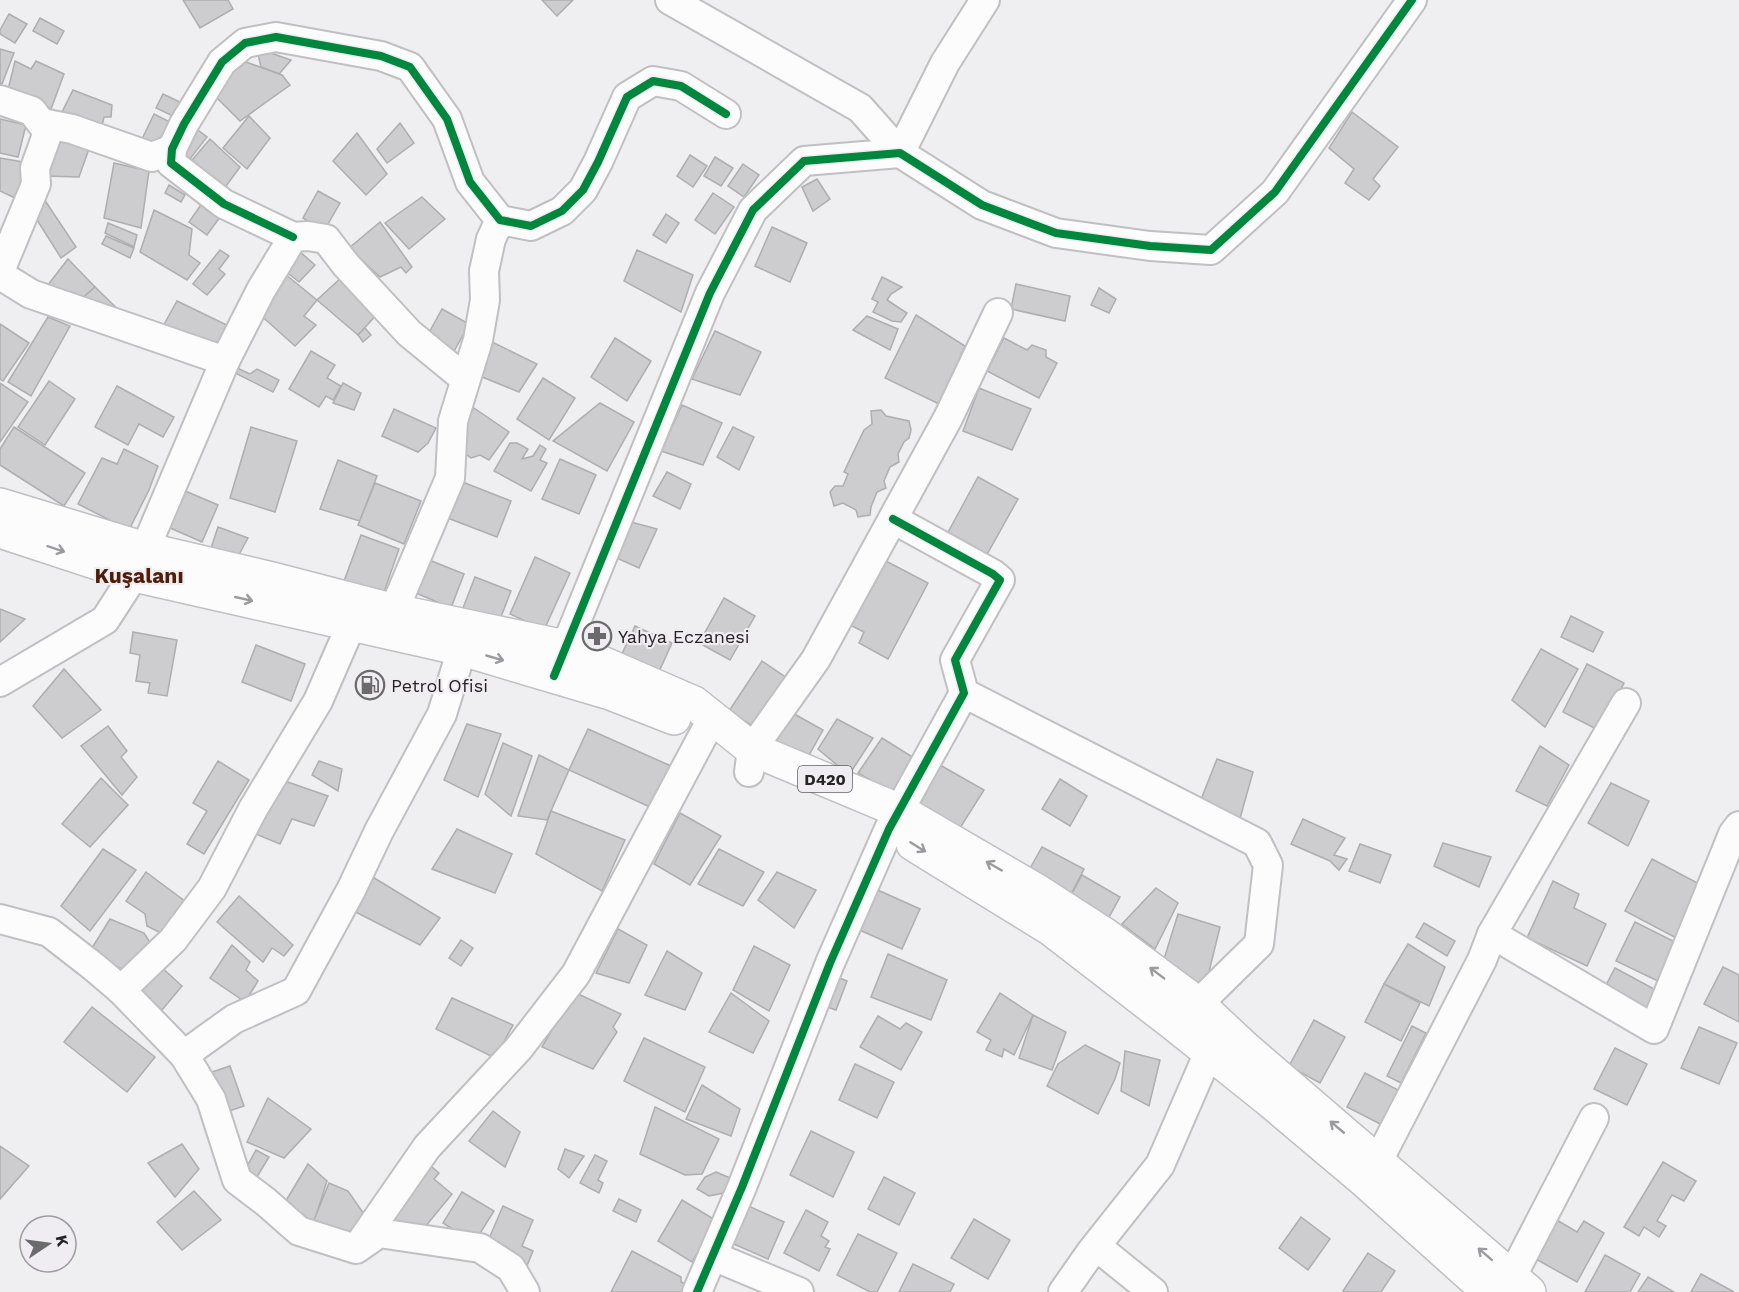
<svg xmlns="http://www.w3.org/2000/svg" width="1739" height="1292" viewBox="0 0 1739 1292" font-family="'Work Sans',sans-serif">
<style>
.building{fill:#cdccce;stroke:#aeadaf;stroke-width:1.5}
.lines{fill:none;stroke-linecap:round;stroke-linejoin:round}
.minor-casing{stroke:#c0bfc1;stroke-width:32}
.highway-casing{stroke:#c0bfc1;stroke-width:36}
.minor{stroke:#fdfcfd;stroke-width:28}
.highway{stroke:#fdfcfd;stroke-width:33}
.cycleway-casing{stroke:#efedf2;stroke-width:11}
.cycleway{stroke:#00873e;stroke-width:8}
.oneway{stroke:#9b9a9c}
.labels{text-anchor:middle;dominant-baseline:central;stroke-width:4.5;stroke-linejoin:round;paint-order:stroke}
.shield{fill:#efedf2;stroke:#616062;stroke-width:1.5}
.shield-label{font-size:16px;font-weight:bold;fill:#242325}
.poi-label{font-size:18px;fill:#242325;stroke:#efedf2;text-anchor:start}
.quarter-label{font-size:21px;font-weight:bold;fill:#4f1e09;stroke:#efedf2}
</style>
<rect width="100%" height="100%" fill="#efeef1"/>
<!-- building -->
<g class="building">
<polygon points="183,0 228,0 233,9 200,28"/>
<polygon points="542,0 573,0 557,16"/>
<polygon points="9,14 27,24 15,43 0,34 0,30"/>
<polygon points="40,18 64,31 57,44 33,31"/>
<polygon points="0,49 14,53 2,84 0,84"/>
<polygon points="268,52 291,60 279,74 261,67 258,54"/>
<polygon points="15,61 31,69 36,61 64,74 51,109 7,94"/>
<polygon points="246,62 282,75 290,85 240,121 210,91"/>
<polygon points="73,90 112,105 111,117 104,117 100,134 60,116"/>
<polygon points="163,94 182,103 175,117 156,108"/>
<polygon points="1352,112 1398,147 1373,179 1380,186 1369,200 1345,183 1354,169 1329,148"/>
<polygon points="154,114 174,124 163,147 142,139"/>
<polygon points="249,116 270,138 247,169 223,148"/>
<polygon points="0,119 26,125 18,157 0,153"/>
<polygon points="400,123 414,143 387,163 377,149"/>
<polygon points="190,124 207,137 186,164 176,155"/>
<polygon points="65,132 90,146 79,177 46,176"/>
<polygon points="357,133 387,174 366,195 333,161"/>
<polygon points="210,139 240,167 221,193 187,166"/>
<polygon points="690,155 707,166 693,187 677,176"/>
<polygon points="715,157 733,168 721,186 704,176"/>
<polygon points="0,158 23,162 32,174 19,200 0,191"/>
<polygon points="114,163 149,171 141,228 104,218"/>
<polygon points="743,164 759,175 744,197 728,186"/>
<polygon points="817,179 830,199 813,211 802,187"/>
<polygon points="169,185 185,195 181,202 165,193"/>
<polygon points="318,191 340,203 324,231 303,218"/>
<polygon points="713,193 734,207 715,234 695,220"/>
<polygon points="207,196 226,209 207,235 189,222"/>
<polygon points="422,197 445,219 409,249 385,223"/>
<polygon points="46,202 76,247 61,258 32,212"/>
<polygon points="154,210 192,229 189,255 200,263 187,280 140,252"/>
<polygon points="666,214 679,223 666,243 653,235"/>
<polygon points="380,222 412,267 406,273 401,267 380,277 349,248"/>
<polygon points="108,223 137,235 134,247 105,233"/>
<polygon points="772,227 807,243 790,282 755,266"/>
<polygon points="106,236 134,248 130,258 102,244"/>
<polygon points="220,250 229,256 219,269 225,274 207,295 193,284"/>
<polygon points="637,250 693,275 681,312 624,281"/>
<polygon points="299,251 315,265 299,282 284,270"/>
<polygon points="68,259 95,287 76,304 44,290"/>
<polygon points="285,274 317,300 304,316 316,325 295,346 258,313"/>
<polygon points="343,276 380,311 358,335 317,300"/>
<polygon points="882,277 902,287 891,294 887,300 907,313 901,322 892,321 873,312 878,302 872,299"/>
<polygon points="1016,284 1070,296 1065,321 1011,309"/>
<polygon points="95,287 129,320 76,304"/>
<polygon points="1099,288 1116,299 1109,313 1091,305"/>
<polygon points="177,301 229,326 215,357 157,337"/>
<polygon points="442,309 469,324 452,355 425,340"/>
<polygon points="916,315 965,346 939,404 885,378"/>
<polygon points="867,316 898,329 890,350 853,330"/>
<polygon points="48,317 70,326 31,396 8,382"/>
<polygon points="0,324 29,343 3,381 0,379"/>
<polygon points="365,328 371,335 363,342 358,335"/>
<polygon points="715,331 761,352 740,395 692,379"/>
<polygon points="615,338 651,361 627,401 591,377"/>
<polygon points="1004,338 1027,350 1032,345 1046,350 1046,357 1057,363 1039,398 987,371"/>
<polygon points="490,341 537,364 519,392 475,374"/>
<polygon points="311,351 335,365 327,378 341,386 333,400 326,396 319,407 289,389"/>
<polygon points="237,368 250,374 257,369 279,380 273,392 235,373"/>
<polygon points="543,378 575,398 549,440 517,419"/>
<polygon points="49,381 75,399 45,445 18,427"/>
<polygon points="0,383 28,402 0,442"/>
<polygon points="343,383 361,393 354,410 333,403"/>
<polygon points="117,386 174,417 163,437 139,424 128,445 95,427"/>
<polygon points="979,388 1031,409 1012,450 963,431"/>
<polygon points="600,403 634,422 607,471 553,441"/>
<polygon points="682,405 722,423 703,465 661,451"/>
<polygon points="474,408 509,432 489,460 480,455 471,458 459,449 461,428"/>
<polygon points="394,409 436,428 428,443 418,452 382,436"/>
<polygon points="881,410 886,416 909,421 911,430 909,438 904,442 898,454 899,462 890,467 884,481 886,488 877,492 871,507 870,515 858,517 856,510 843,503 834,506 830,492 835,486 843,486 848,474 844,472 864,430 872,424 871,411"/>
<polygon points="14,427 85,473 64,506 0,465 0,449"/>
<polygon points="251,427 297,441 275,512 230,498"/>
<polygon points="733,427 754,437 739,470 717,457"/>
<polygon points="510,443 517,443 528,449 522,459 533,456 540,445 546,449 540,460 547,463 531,491 494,471"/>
<polygon points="124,449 158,466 149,490 129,530 78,504 102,458 117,464"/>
<polygon points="560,459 596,475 579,514 542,499"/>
<polygon points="338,460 377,476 360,521 320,509"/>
<polygon points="667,472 691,484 680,509 653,496"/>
<polygon points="978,477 1018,499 985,558 946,536"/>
<polygon points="460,481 511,501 497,537 445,517"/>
<polygon points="375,483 421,501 404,544 358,525"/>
<polygon points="183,490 218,505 202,542 168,527"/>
<polygon points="631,522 657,529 639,568 612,556"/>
<polygon points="218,527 248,538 237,558 211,548"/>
<polygon points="361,535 399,549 383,595 344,581"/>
<polygon points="535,557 570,573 544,630 510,614"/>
<polygon points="882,559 928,583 888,659 859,643 864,632 848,624"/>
<polygon points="429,560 464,574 451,608 416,593"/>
<polygon points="475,577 511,591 499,622 463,608"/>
<polygon points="724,598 755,616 730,660 699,643"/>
<polygon points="0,609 25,619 0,642"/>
<polygon points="1571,616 1603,632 1593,652 1561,637"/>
<polygon points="635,626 672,643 657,676 620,658"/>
<polygon points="133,632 177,640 167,696 148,693 150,683 136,681 140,655 130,653"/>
<polygon points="256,645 305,664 291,701 242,682"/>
<polygon points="1541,649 1578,669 1545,727 1512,700"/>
<polygon points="762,661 787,678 754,727 729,711"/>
<polygon points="1587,664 1624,683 1600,731 1563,712"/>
<polygon points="64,669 101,710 62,738 33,706"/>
<polygon points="789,711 823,730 804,764 770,745"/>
<polygon points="837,719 873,738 849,775 818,749"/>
<polygon points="467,724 501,734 478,797 444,780"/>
<polygon points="108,726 127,751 121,757 137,777 122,795 81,746"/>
<polygon points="588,729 671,766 652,808 569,770"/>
<polygon points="882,738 914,758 892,793 858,773"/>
<polygon points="503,743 532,756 511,816 485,794"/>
<polygon points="1540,746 1569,765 1547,806 1516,791"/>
<polygon points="539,755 569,770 547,820 518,816"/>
<polygon points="1217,759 1253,772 1239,822 1200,802"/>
<polygon points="218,761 249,780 204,854 187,844 207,811 193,803"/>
<polygon points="319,761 342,769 338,791 312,775"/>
<polygon points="940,765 984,790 960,828 917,803"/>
<polygon points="101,778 128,805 90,847 62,824"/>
<polygon points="279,779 328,796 314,826 292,819 280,844 251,832"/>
<polygon points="1060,779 1087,796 1070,826 1042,809"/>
<polygon points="1611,783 1649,801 1628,846 1588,823"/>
<polygon points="551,811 625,840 602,891 536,854"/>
<polygon points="680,813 721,836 690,885 654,864"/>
<polygon points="1303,819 1345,838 1334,855 1347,859 1339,870 1330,861 1291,844"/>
<polygon points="457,829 512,854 495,893 432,869"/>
<polygon points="1443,843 1491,857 1479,887 1434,866"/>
<polygon points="1360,844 1391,855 1380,883 1349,871"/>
<polygon points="1042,847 1084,869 1067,902 1028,872"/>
<polygon points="103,849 136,870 90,931 61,906"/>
<polygon points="719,849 764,872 743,906 698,884"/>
<polygon points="1652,859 1707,888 1680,940 1625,911"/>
<polygon points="146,872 186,902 161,933 147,926 145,914 126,901"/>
<polygon points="777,872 816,890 794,928 758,900"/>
<polygon points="1082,875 1120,897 1101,932 1064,908"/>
<polygon points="371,876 440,918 420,945 342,905"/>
<polygon points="1553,881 1579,894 1574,908 1606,924 1587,966 1527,938"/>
<polygon points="871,887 920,909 902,949 853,927"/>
<polygon points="1156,888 1178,903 1155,949 1122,924"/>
<polygon points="239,896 293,945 284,956 272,948 263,962 217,922"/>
<polygon points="1178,914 1220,927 1205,988 1160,972"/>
<polygon points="110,919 144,933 153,947 130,972 107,963 92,948"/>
<polygon points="1635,922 1681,945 1662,983 1616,961"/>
<polygon points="1424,923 1455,941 1447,956 1416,937"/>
<polygon points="618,929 647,945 629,983 596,973"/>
<polygon points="461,940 473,948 461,966 449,958"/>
<polygon points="1408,944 1445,967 1429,1006 1384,984"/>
<polygon points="232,945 250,962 246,970 258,981 245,1002 210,978"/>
<polygon points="754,946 790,965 769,1011 733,990"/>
<polygon points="667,951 702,973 685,1010 645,995"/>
<polygon points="888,954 947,980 931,1020 871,997"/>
<polygon points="159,965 182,986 162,1010 138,989"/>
<polygon points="1723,967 1739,975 1739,1022 1704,1004"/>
<polygon points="1615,968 1656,990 1647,1008 1605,987"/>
<polygon points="832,975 847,981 836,1010 821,1005"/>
<polygon points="1384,984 1420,1003 1401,1041 1365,1022"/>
<polygon points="574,992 621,1014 613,1027 617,1032 593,1069 542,1047"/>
<polygon points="731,993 769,1021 753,1053 709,1032"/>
<polygon points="1000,993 1033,1015 1014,1055 1004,1049 1002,1057 986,1050 991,1040 977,1032"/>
<polygon points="452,998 513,1025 495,1058 436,1029"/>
<polygon points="92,1007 155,1057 127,1092 64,1042"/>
<polygon points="1033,1015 1066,1032 1052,1070 1019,1058"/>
<polygon points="878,1016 900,1029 906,1023 922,1032 901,1070 860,1047"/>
<polygon points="1314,1020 1345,1037 1320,1083 1289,1066"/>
<polygon points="1412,1026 1426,1033 1401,1083 1387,1076"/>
<polygon points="1699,1027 1737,1043 1719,1084 1681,1068"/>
<polygon points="644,1038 705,1067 685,1112 624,1081"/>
<polygon points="1085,1045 1120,1063 1115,1079 1098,1114 1047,1086 1058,1064"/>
<polygon points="1615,1048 1647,1064 1627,1105 1594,1089"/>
<polygon points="1125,1051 1160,1060 1149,1106 1121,1091"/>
<polygon points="855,1064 894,1082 877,1118 839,1100"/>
<polygon points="230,1066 244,1106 226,1112 212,1072"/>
<polygon points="1365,1073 1400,1091 1382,1125 1347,1107"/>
<polygon points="702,1085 740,1109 731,1136 686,1119"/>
<polygon points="268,1098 311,1129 284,1158 247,1142"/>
<polygon points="655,1107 719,1139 702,1174 685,1175 640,1154"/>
<polygon points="493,1111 520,1132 505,1167 469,1141"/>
<polygon points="811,1131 854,1152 833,1197 790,1175"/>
<polygon points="182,1144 199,1169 175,1197 148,1163"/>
<polygon points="0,1146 29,1166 0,1199"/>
<polygon points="565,1149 584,1156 569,1178 558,1169"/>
<polygon points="256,1150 269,1157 257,1177 245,1170"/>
<polygon points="595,1155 607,1161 598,1180 603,1183 599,1193 580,1183"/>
<polygon points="425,1161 439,1173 434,1179 452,1194 416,1238 387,1214"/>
<polygon points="1663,1162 1696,1181 1684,1201 1672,1195 1657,1221 1666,1226 1659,1237 1644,1227 1639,1236 1624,1227"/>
<polygon points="308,1164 327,1181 314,1222 281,1209"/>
<polygon points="716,1172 730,1178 724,1193 709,1196 697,1189 705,1177"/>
<polygon points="884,1177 915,1193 899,1225 868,1209"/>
<polygon points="329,1183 348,1191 364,1214 353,1242 312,1225"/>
<polygon points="194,1191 221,1220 182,1250 157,1222"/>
<polygon points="462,1192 494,1211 474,1243 443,1223"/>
<polygon points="619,1199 641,1210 636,1222 613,1211"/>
<polygon points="682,1200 717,1221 692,1262 658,1241"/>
<polygon points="744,1204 784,1222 768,1259 727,1241"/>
<polygon points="503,1206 533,1220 522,1246 533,1251 527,1266 485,1248"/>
<polygon points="806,1210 828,1222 821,1236 829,1241 825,1247 830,1249 819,1271 784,1253"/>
<polygon points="1301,1217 1330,1239 1308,1270 1279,1248"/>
<polygon points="974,1219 1010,1240 988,1279 951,1258"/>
<polygon points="1555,1219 1577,1232 1584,1221 1604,1233 1577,1282 1534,1258"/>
<polygon points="858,1234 897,1253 877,1292 870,1292 837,1275"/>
<polygon points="632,1251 681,1277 681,1282 686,1284 682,1292 611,1292"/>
<polygon points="1368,1253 1395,1271 1381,1292 1345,1292 1343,1291"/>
<polygon points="1605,1255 1640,1274 1630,1292 1585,1292"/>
<polygon points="913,1264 954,1284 950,1292 899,1292"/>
<polygon points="1701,1274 1734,1292 1691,1292"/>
<polygon points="1648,1277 1674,1292 1638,1292"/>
</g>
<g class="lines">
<!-- minor casing -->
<g class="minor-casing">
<g id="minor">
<polyline points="670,0 860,108 900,153 945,63 985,0"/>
<polyline points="0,100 32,111 48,132 35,168 36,184 0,271"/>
<polyline points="42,123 72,129 152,157 172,149"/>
<polyline points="293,237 224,204 171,163 172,149 184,124 222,62 245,43 276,37 381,56 410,67 447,119 470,182 500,220 531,226 562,211 583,190 598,162 627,97 653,81 681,86 726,114"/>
<polyline points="0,275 31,294 225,361"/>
<polyline points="386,629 450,478 453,421 478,340 485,300 484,271 491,239 500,220"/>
<polyline points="557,668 710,293 753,210 804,161 900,153 982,205 1056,233 1150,246 1211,250 1275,192 1412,0"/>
<polyline points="0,682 105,620 134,575 225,361 261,290 293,237 308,236 326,239 346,265 409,333 465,379"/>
<polyline points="964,693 1257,843 1268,865 1259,944 1198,1004 1181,1019"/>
<polyline points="749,772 752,749 816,659 948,418 998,313"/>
<polyline points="0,919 49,932 94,967 121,990 184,1055 211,1099 237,1180 266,1202 299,1231 356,1249 379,1233 480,1248 511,1268 525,1292"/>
<polyline points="1492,934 1654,1029 1733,834 1739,826"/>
<polyline points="121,990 173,940 212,888 253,809 318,701 352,623"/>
<polyline points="184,1055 234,1019 296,991 351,890 379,831 442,714 462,649"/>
<polyline points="1366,1179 1378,1161 1482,960 1492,934 1626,703"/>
<polyline points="359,1245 427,1147 519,1048 576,974 706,730"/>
<polyline points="1096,1246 1153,1292"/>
<polyline points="713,1256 799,1292"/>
<polyline points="1511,1278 1594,1118"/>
<polyline points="697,1292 742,1187 830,963 889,829 964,693 955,660 1000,580 993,574 893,519"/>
<polyline points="1063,1292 1091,1252 1160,1165 1209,1052"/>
</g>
</g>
<!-- highway casing -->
<g class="highway-casing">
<g id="highway">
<polyline points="0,505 145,549 268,578 395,611 565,647 694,703 752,749 900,811 1039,892 1104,934 1198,1004 1245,1048 1529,1292"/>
<polyline points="0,531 134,575 462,649 610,693 674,718"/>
<polyline points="913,844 1051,929 1174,1024 1269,1100 1365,1181 1489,1292"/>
</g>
</g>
<!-- minor -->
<use href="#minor" class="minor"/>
<!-- highway -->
<use href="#highway" class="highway"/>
<!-- cycleway casing -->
<g class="cycleway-casing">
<g id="cycleway">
<polyline points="293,237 224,204 171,163 172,149 184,124 222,62 245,43 276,37 381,56 410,67 447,119 470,182 500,220 531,226 562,211 583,190 598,162 627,97 653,81 681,86 726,114"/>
<polyline points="554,676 710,293 753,210 804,161 900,153 982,205 1056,233 1150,246 1211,250 1275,192 1412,0"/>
<polyline points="697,1292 742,1187 830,963 889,829 964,693 955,660 1000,580 993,574 893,519"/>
</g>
</g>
<!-- cycleway -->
<use href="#cycleway" class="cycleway"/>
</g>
<!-- one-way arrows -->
<defs><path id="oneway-shaft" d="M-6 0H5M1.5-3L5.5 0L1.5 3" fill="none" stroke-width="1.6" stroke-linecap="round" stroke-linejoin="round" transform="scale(1.5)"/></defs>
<g class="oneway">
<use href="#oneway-shaft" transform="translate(56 549) rotate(18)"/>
<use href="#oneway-shaft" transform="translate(244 599) rotate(13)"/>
<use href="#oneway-shaft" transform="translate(495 658) rotate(16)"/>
<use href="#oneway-shaft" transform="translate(918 847) rotate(32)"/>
<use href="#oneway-shaft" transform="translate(994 866) rotate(-150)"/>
<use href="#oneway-shaft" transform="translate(1157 973) rotate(-143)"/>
<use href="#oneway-shaft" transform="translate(1337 1127) rotate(-140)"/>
<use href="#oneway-shaft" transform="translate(1485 1254) rotate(-139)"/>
</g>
<!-- icons -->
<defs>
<g id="pharmacy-ring" transform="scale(1.5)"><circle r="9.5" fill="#efedf2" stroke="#6b6a6c" stroke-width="1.5"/><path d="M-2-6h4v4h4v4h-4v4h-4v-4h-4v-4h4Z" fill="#6b6a6c"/></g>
<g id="fuel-ring" transform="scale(1.5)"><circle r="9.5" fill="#efedf2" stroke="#6b6a6c" stroke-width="1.5"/><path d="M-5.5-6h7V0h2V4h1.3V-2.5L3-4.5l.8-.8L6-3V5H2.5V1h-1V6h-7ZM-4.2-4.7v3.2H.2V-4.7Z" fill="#6b6a6c"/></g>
</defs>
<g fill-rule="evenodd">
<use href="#pharmacy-ring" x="597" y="636"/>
<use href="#fuel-ring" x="370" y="685"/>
</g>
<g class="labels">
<!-- shield labels -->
<rect class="shield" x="798" y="766" width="54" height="26" rx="4.5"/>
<g class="shield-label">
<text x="825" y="779">D420</text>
</g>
<!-- poi labels -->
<g class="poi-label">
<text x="618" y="636">Yahya Eczanesi</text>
<text x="391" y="685">Petrol Ofisi</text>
</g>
<!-- quarter labels -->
<g class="quarter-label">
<text x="139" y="575">Kuşalanı</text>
</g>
</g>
<!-- north arrow -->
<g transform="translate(48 1244) rotate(77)"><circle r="28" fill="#efedf2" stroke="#9e9ca0" stroke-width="1.5"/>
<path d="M0-4.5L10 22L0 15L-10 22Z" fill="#6b6a6c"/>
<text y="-9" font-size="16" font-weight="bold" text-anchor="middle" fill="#242325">K</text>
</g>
</svg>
